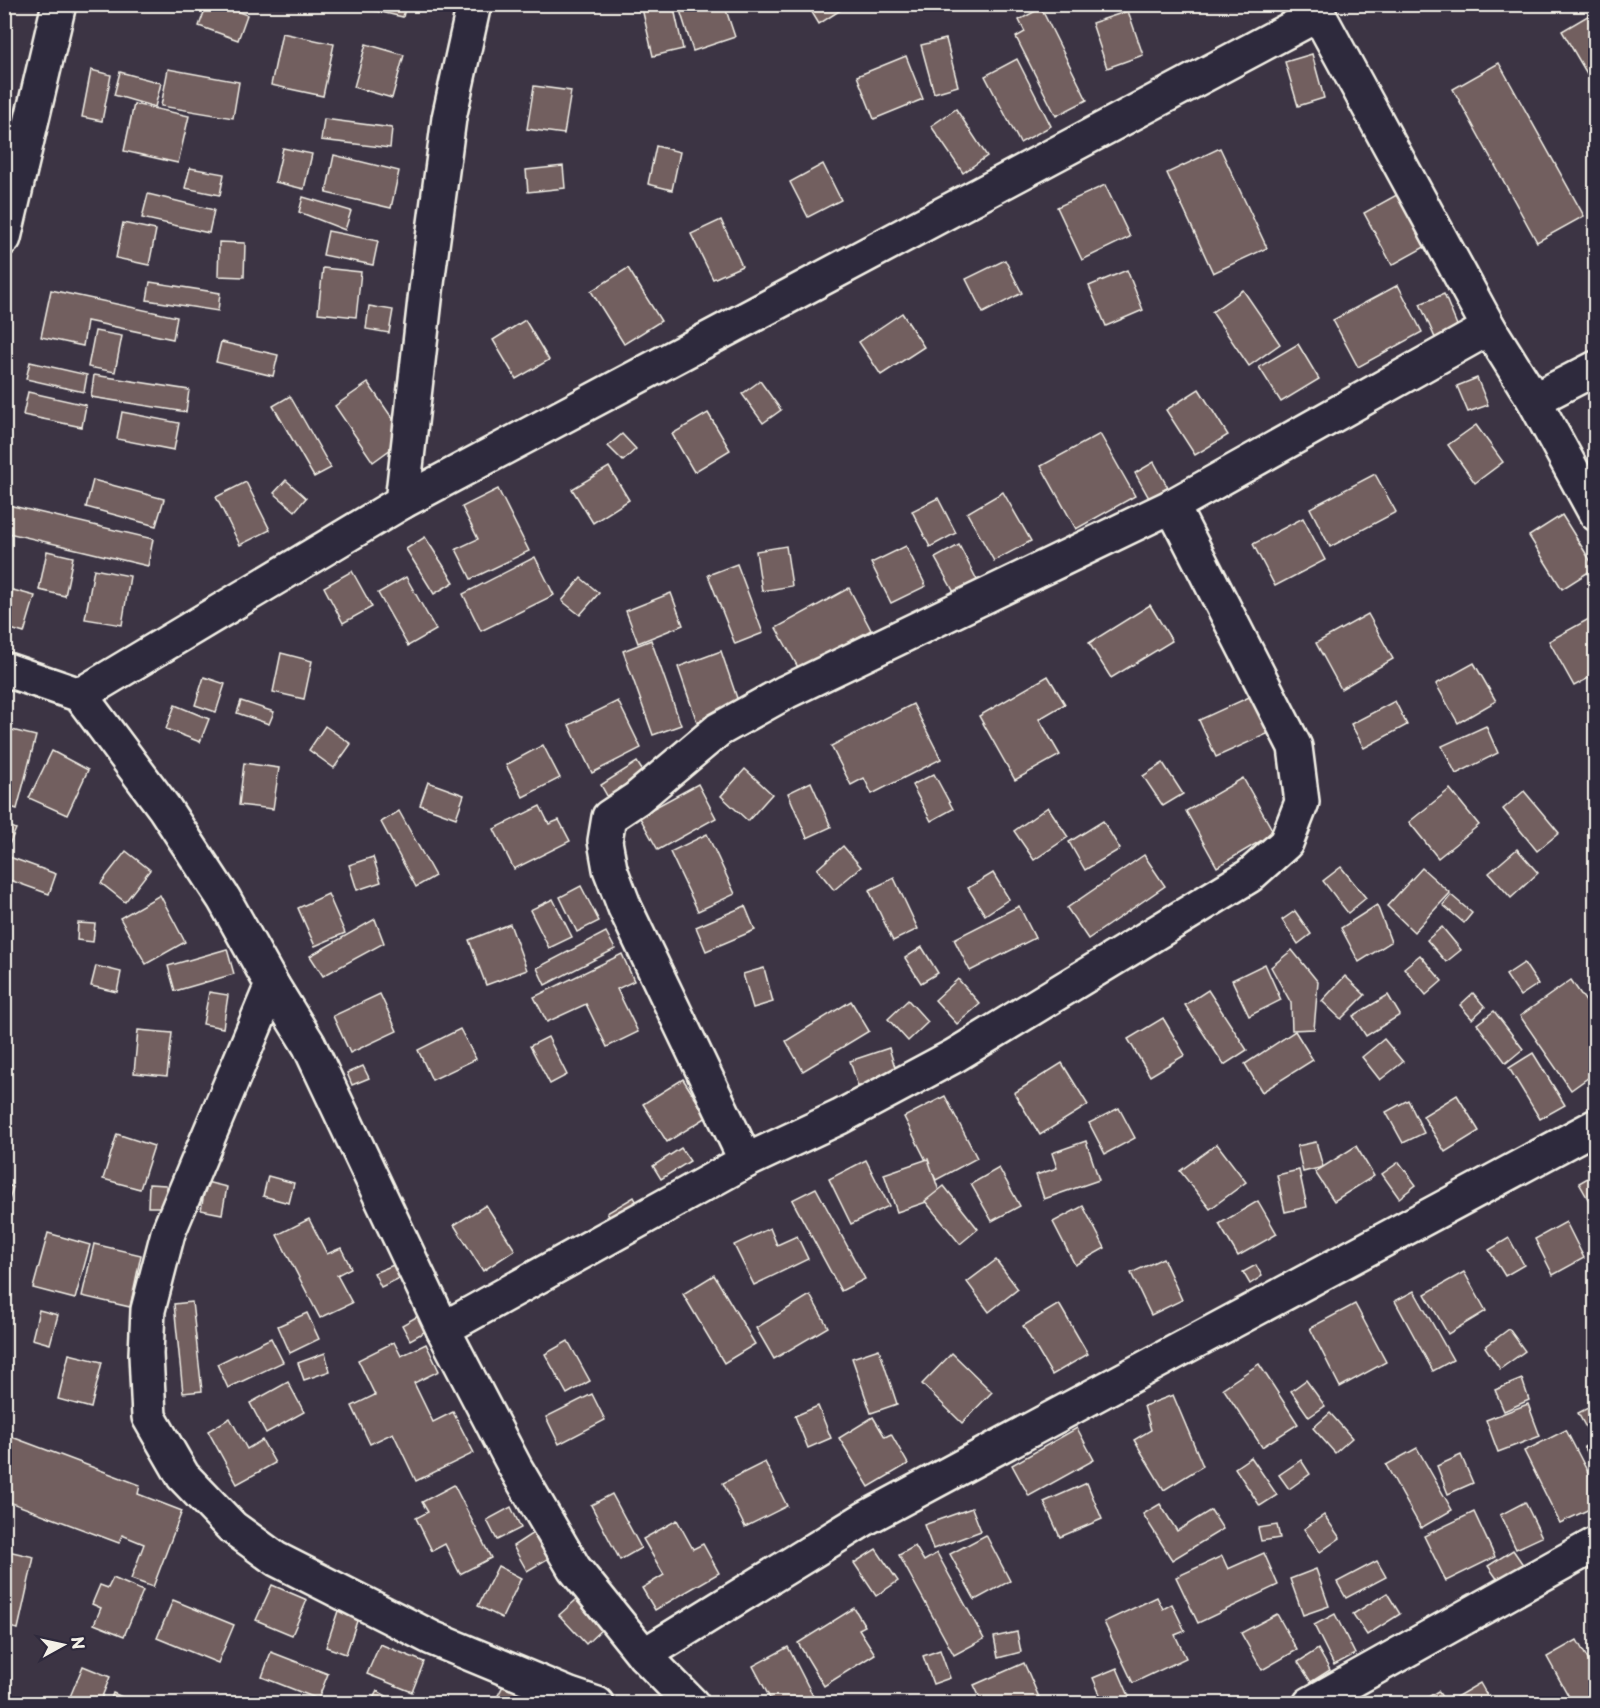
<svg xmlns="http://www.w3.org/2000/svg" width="1600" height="1708" viewBox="0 0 1600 1708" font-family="'Playpen Sans',sans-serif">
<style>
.building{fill:#725e5f;stroke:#f4f1e8;stroke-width:1.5}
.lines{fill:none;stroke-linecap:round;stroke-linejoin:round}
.minor-casing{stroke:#f4f1e8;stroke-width:38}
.minor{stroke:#2f2a3d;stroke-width:33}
</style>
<rect width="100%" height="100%" fill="#3c3444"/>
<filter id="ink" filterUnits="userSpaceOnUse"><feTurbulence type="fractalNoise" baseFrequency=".0167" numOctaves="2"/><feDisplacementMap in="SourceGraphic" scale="12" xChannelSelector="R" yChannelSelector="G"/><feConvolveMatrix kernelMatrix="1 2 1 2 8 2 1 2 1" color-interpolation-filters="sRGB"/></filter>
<g filter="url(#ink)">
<!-- building -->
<g class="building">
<polygon points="207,4 217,4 247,15 238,40 199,26"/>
<polygon points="360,4 406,4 403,17 359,7"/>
<polygon points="641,4 673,4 683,49 653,56"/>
<polygon points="678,4 724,4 735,37 693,51"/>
<polygon points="807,4 850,4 819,24"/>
<polygon points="1041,8 1087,100 1056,116 1016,37 1025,32 1019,20"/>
<polygon points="1128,11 1143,55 1107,68 1092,23"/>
<polygon points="1596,11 1596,89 1562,31"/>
<polygon points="282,33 334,44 323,96 271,85"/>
<polygon points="946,39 958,86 934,93 921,45"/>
<polygon points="366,44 404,55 392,98 354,87"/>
<polygon points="1312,54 1324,98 1298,106 1285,62"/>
<polygon points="906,56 923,99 874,119 857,76"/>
<polygon points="1017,59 1051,126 1020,143 985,76"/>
<polygon points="1499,63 1584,216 1537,242 1453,89"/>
<polygon points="168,69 239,82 233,118 161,106"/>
<polygon points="91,70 111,75 102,121 82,117"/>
<polygon points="120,72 161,83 155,107 114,95"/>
<polygon points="534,86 571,91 564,134 527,129"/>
<polygon points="134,104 189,116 178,163 124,151"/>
<polygon points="956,109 987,156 963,173 931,126"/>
<polygon points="324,119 392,128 390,148 321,140"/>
<polygon points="656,146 680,152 672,190 648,184"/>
<polygon points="283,148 312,154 304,189 275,182"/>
<polygon points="1220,148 1267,248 1213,273 1167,173"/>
<polygon points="334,155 399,171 391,208 326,193"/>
<polygon points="823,164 841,200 808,217 790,182"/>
<polygon points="563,166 565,188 528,192 526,170"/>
<polygon points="190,168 224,174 220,195 185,188"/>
<polygon points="1105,185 1130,237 1082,260 1057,207"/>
<polygon points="1402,192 1430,244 1392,265 1364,213"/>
<polygon points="148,194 214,210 209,233 142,218"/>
<polygon points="303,197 351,211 345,230 299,212"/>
<polygon points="721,220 742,266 713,279 691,234"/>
<polygon points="123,223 156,230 149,265 116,258"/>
<polygon points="328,231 378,241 373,265 323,255"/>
<polygon points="219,242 245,243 244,277 218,276"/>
<polygon points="1005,260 1022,293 983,313 966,279"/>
<polygon points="323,268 361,272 356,317 318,313"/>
<polygon points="628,268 661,321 624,344 591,291"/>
<polygon points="1127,270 1143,310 1106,326 1089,286"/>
<polygon points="150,282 220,293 218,311 147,300"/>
<polygon points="1398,285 1422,332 1358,367 1333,320"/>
<polygon points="51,290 177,317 173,339 87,321 83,346 41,337"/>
<polygon points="1243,290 1280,344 1249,366 1212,312"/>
<polygon points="1444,294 1459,330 1436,340 1420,304"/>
<polygon points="369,306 393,310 389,333 366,329"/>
<polygon points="902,313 924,347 881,375 859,342"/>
<polygon points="525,320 549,360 516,379 493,340"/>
<polygon points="95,331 122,336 115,372 88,367"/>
<polygon points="221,342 278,355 273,376 216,362"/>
<polygon points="1298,344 1319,379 1281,402 1259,367"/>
<polygon points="30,362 87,375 84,392 26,379"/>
<polygon points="94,375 189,390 186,412 91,397"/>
<polygon points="1477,378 1488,405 1468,412 1457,386"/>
<polygon points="760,381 781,410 763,423 742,394"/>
<polygon points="368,383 406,438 373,462 335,406"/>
<polygon points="1199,389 1228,435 1195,455 1166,410"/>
<polygon points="28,392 86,405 82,427 23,415"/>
<polygon points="290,396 331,468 314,477 273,406"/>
<polygon points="122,412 179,423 174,450 117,439"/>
<polygon points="708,413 730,450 694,472 672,434"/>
<polygon points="1476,425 1503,462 1475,483 1448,445"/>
<polygon points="622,434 636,449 623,461 608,446"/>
<polygon points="1100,434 1135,496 1076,529 1041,466"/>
<polygon points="1154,462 1168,488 1149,498 1135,473"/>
<polygon points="609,467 629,500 593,523 572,489"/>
<polygon points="1375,474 1396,512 1330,547 1310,508"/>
<polygon points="93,480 164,499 156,526 86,507"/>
<polygon points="286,480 306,498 295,511 274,493"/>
<polygon points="246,482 270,530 240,545 216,497"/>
<polygon points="498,489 529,551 471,579 456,549 478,539 462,507"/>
<polygon points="1003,492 1031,541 994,561 967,513"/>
<polygon points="938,498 956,533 930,547 912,511"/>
<polygon points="4,504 153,539 148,566 4,532"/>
<polygon points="1562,515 1595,568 1562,589 1529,536"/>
<polygon points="1303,518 1325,560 1275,586 1253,544"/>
<polygon points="425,537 454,582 434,594 406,549"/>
<polygon points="959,545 978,582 955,594 935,558"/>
<polygon points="786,546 792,586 762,591 756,551"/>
<polygon points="906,546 926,586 891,603 871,563"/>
<polygon points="47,551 73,557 65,596 39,590"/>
<polygon points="535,557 554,595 481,631 463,594"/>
<polygon points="737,564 763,633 735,644 708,575"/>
<polygon points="94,569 130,576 122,625 85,619"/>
<polygon points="352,571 372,607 343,623 324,587"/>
<polygon points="406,577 436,630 408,646 378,593"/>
<polygon points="581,578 599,593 580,615 562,601"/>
<polygon points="849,588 871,630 799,669 776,628"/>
<polygon points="13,590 35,596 24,633 4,627 4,618"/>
<polygon points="671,593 683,625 638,643 626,611"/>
<polygon points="1150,605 1172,641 1111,678 1089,643"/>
<polygon points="1368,614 1393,659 1341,689 1316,643"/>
<polygon points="1596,615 1596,674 1574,686 1549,641"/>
<polygon points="651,640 681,725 653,735 623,651"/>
<polygon points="721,651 740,707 697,722 678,667"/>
<polygon points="281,653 312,661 304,699 273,692"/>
<polygon points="1474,663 1496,701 1458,723 1436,684"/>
<polygon points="1048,676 1065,704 1039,719 1060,755 1015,780 979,716"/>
<polygon points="204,677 225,684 216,712 195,705"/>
<polygon points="1258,693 1276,730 1216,757 1199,720"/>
<polygon points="241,701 274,712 269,724 237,713"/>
<polygon points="618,701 641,748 592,773 569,725"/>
<polygon points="1395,701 1407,725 1364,748 1351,724"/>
<polygon points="913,704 941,759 872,794 864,778 851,785 831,746"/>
<polygon points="175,705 209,719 200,742 166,729"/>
<polygon points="325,726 351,744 334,768 309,750"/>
<polygon points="1486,726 1498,753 1456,774 1442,746"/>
<polygon points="4,728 36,736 17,809 4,805"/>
<polygon points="543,745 560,778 523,797 506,765"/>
<polygon points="52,751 88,770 67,815 29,798"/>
<polygon points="637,762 647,778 610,801 601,785"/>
<polygon points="244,763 279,768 273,809 239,805"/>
<polygon points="1163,763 1183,794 1163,806 1143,776"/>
<polygon points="745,769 772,794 748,821 721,796"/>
<polygon points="934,774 953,809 931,821 912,785"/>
<polygon points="1243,778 1274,833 1217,867 1186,811"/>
<polygon points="428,782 464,795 456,818 420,805"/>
<polygon points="811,782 831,827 807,838 788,793"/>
<polygon points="698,784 716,818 658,850 639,816"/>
<polygon points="1450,789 1479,825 1438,858 1409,822"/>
<polygon points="1524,791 1559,833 1537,851 1503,809"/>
<polygon points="540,806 549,824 559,820 570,841 514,869 494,829"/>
<polygon points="1048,807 1068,837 1034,860 1014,831"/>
<polygon points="399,811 435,876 416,887 381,822"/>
<polygon points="1103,821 1120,849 1085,870 1069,842"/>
<polygon points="4,824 16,829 5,854 4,854"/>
<polygon points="707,834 735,894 698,911 670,852"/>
<polygon points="843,846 861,867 834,890 817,869"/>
<polygon points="1517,849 1538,873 1511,898 1489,873"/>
<polygon points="126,851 150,870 125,902 101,883"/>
<polygon points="4,855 56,874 49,894 4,878"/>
<polygon points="1144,855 1165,886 1088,939 1067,908"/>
<polygon points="373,857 381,882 357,890 349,865"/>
<polygon points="1341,867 1366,898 1348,913 1323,881"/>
<polygon points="1422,868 1450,893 1414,932 1387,906"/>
<polygon points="993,873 1009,899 985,915 968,888"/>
<polygon points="894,878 918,929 893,941 869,890"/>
<polygon points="581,886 599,921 577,932 560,897"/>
<polygon points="328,894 345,933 315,946 298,908"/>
<polygon points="160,895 185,942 146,964 120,918"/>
<polygon points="1451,895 1472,913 1464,923 1443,905"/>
<polygon points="553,899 572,937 549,948 530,910"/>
<polygon points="1377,905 1391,942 1359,962 1341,928"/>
<polygon points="745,906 755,930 706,951 696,927"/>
<polygon points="1019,906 1035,938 970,971 954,939"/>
<polygon points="1295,911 1311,934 1298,944 1282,920"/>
<polygon points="375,919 384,943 323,976 310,956"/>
<polygon points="78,923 95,924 93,942 77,940"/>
<polygon points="510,924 527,970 486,985 469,940"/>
<polygon points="1442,927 1461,950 1446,962 1427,940"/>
<polygon points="606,932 615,949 545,985 537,968"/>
<polygon points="922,947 938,973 921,983 905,958"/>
<polygon points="227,949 234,974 175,991 168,966"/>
<polygon points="1292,950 1318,982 1314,1029 1292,1030 1291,1003 1271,967"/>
<polygon points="622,954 634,981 617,989 638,1032 607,1047 586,1004 547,1022 534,997"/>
<polygon points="1420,955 1442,981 1426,995 1404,968"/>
<polygon points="1524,963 1538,984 1520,996 1506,975"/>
<polygon points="1265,964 1281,1000 1249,1016 1232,980"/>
<polygon points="96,966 121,972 117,992 91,986"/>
<polygon points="764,968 773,1002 753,1008 743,974"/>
<polygon points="1345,976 1365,995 1341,1019 1322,1001"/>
<polygon points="958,979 980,1004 957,1024 935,1000"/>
<polygon points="1571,980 1596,1016 1596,1072 1571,1090 1520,1016"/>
<polygon points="1208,990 1247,1050 1224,1065 1185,1005"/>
<polygon points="209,992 228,995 223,1028 203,1024"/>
<polygon points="1473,993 1485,1007 1472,1019 1460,1005"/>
<polygon points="380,994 397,1031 350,1053 333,1016"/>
<polygon points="1388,995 1400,1015 1366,1036 1353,1016"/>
<polygon points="908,1000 928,1022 908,1041 888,1019"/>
<polygon points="851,1001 869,1031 803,1071 786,1041"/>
<polygon points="1494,1011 1523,1049 1506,1063 1477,1024"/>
<polygon points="1163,1018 1185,1055 1150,1076 1128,1039"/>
<polygon points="460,1029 476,1059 432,1080 418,1050"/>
<polygon points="138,1030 172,1033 167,1076 134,1073"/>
<polygon points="1295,1031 1313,1060 1262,1092 1245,1064"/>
<polygon points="548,1037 567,1075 550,1084 530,1046"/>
<polygon points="1384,1039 1403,1062 1380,1080 1362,1057"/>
<polygon points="889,1048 900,1083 861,1096 850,1061"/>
<polygon points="1533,1053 1565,1105 1540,1119 1509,1068"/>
<polygon points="1062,1063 1088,1105 1040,1135 1014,1093"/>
<polygon points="363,1066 369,1078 352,1085 347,1073"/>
<polygon points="683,1079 707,1117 667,1142 643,1104"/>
<polygon points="1457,1095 1479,1131 1445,1152 1423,1116"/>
<polygon points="945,1096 977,1158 936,1180 904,1117"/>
<polygon points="1408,1100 1424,1133 1403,1143 1386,1112"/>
<polygon points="1119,1108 1135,1138 1105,1154 1089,1123"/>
<polygon points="117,1134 154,1146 140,1189 103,1179"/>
<polygon points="1086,1141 1099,1180 1044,1199 1036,1175 1057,1168 1052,1153"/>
<polygon points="1316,1142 1323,1167 1303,1172 1297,1146"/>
<polygon points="1217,1144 1246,1182 1210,1209 1180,1171"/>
<polygon points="1356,1146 1374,1176 1334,1201 1315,1172"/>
<polygon points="681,1148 690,1161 661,1179 653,1166"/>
<polygon points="928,1159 941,1197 897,1212 884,1174"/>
<polygon points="866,1160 889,1206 851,1224 829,1179"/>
<polygon points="1399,1162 1416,1185 1399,1198 1382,1174"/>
<polygon points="999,1168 1020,1206 992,1221 971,1184"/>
<polygon points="1299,1170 1307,1207 1285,1212 1277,1175"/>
<polygon points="1593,1175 1596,1179 1596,1213 1579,1183"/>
<polygon points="268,1176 294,1183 289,1203 263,1196"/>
<polygon points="206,1182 227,1187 222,1214 201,1210"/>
<polygon points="4,1184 13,1187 4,1216"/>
<polygon points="149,1184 166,1185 165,1207 148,1207"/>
<polygon points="944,1186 978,1229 960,1244 925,1201"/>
<polygon points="816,1188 865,1279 841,1291 792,1200"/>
<polygon points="634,1197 641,1210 614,1225 607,1213"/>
<polygon points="1258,1201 1277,1234 1238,1256 1219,1224"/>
<polygon points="486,1205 515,1250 483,1271 454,1225"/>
<polygon points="1083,1206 1105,1248 1075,1265 1053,1222"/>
<polygon points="309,1219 327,1254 341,1248 351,1268 337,1275 352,1303 320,1318 277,1235"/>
<polygon points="1566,1222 1584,1258 1553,1275 1535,1239"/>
<polygon points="770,1228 777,1245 797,1236 808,1259 754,1285 734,1245"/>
<polygon points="48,1233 90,1245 75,1299 33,1288"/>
<polygon points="1509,1238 1524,1265 1505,1276 1489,1250"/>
<polygon points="94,1244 141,1255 130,1307 82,1296"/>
<polygon points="1163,1258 1182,1300 1151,1315 1131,1273"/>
<polygon points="996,1260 1018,1289 989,1312 967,1282"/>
<polygon points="396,1264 402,1277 381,1287 374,1273"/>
<polygon points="1256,1265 1262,1276 1250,1284 1243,1272"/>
<polygon points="1464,1272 1486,1311 1448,1334 1425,1294"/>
<polygon points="714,1275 755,1344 724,1363 683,1294"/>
<polygon points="1414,1291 1453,1360 1433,1371 1395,1301"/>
<polygon points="810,1295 828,1327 774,1359 756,1328"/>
<polygon points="192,1302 202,1391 183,1393 174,1304"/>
<polygon points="1059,1304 1088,1354 1052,1375 1023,1326"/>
<polygon points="1355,1304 1386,1362 1340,1387 1310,1328"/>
<polygon points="39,1310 58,1315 50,1344 32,1339"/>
<polygon points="307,1313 319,1339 290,1353 278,1326"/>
<polygon points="418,1316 426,1331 410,1340 402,1325"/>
<polygon points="1509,1329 1525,1351 1500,1369 1485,1347"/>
<polygon points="271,1338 283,1362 228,1388 217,1364"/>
<polygon points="568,1341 590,1381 567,1394 545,1354"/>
<polygon points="394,1342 401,1356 426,1344 439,1371 414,1383 433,1422 453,1412 474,1453 416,1481 393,1433 370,1444 352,1406 375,1395 358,1360"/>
<polygon points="879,1349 897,1404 871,1413 852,1358"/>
<polygon points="325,1353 330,1371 304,1380 298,1363"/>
<polygon points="952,1353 992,1392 962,1423 922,1384"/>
<polygon points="69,1354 102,1362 91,1408 58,1399"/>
<polygon points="1259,1364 1298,1424 1262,1447 1223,1388"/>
<polygon points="1522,1379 1529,1400 1504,1411 1495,1390"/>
<polygon points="1306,1380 1325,1406 1309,1417 1291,1391"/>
<polygon points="288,1382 304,1412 266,1433 250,1403"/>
<polygon points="592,1394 605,1420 559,1444 546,1417"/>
<polygon points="1173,1395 1203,1466 1164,1490 1134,1440 1151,1430 1144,1406"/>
<polygon points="1528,1404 1540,1436 1498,1452 1486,1420"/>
<polygon points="1596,1404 1596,1429 1589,1433 1578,1413"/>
<polygon points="818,1406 831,1438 808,1448 795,1416"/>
<polygon points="1330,1413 1352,1438 1335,1453 1313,1428"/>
<polygon points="873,1417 885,1437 891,1434 908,1464 869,1487 839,1438"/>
<polygon points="230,1418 247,1449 262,1440 275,1463 237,1484 208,1431"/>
<polygon points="1077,1428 1094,1460 1029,1496 1012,1465"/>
<polygon points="1566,1430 1596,1488 1596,1506 1560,1523 1524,1451"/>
<polygon points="4,1434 140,1485 138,1494 182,1511 153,1587 131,1579 144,1544 122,1535 119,1543 4,1500"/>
<polygon points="1596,1440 1596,1466 1584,1447"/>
<polygon points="1417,1448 1452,1510 1421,1528 1386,1465"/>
<polygon points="1461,1455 1473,1483 1448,1494 1437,1466"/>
<polygon points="1251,1457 1277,1495 1260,1506 1235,1468"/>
<polygon points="1301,1460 1310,1474 1289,1489 1279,1475"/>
<polygon points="765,1462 787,1506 745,1527 723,1483"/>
<polygon points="1087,1483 1102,1519 1060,1537 1044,1502"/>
<polygon points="454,1485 491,1558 460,1574 445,1544 432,1551 416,1518 428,1512 422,1502"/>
<polygon points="612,1494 641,1548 620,1560 591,1505"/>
<polygon points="1525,1502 1542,1537 1516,1549 1500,1515"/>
<polygon points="1160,1504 1177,1531 1211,1510 1223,1529 1172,1560 1143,1514"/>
<polygon points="511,1507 521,1528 497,1540 487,1520"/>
<polygon points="972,1508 981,1531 933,1549 924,1525"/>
<polygon points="1474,1512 1495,1557 1446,1581 1424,1536"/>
<polygon points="1324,1515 1340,1538 1320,1552 1304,1529"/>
<polygon points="677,1520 693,1549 703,1544 719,1573 655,1610 642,1588 664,1575 643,1539"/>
<polygon points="1277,1525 1280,1538 1261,1541 1258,1528"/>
<polygon points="533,1533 549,1558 527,1571 513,1546"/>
<polygon points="986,1535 1010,1581 975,1600 950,1554"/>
<polygon points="915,1546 924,1561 937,1553 984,1639 954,1655 899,1555"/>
<polygon points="876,1549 898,1581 876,1596 854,1563"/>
<polygon points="4,1550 34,1557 18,1629 4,1626"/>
<polygon points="1513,1550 1524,1566 1500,1583 1488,1566"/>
<polygon points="1264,1553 1278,1585 1198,1623 1176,1577 1222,1556 1228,1569"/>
<polygon points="1377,1561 1386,1577 1346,1598 1337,1582"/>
<polygon points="498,1566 521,1578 502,1618 478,1606"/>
<polygon points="1316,1569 1329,1606 1303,1615 1290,1579"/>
<polygon points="113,1578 143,1591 124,1636 94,1624 101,1608 92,1604 100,1585 108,1588"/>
<polygon points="272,1585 307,1600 292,1635 256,1620"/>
<polygon points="1387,1593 1400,1614 1367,1635 1353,1614"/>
<polygon points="1157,1597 1163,1609 1172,1604 1185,1631 1175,1635 1186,1658 1133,1683 1104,1622"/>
<polygon points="173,1600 234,1625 218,1663 157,1638"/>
<polygon points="576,1600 602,1629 586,1644 559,1615"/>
<polygon points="339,1608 359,1615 346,1654 326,1647"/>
<polygon points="854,1608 865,1626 859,1629 875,1654 824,1686 798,1643"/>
<polygon points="1277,1614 1297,1650 1262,1670 1241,1633"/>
<polygon points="1335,1614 1355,1654 1334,1665 1314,1625"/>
<polygon points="1017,1632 1021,1652 998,1658 994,1637"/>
<polygon points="1577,1640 1596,1674 1596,1704 1573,1704 1547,1657"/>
<polygon points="380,1644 424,1662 412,1692 367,1674"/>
<polygon points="788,1647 815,1700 809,1704 773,1704 753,1666"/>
<polygon points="1318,1649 1330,1670 1311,1682 1298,1662"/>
<polygon points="940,1650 950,1678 933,1684 923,1656"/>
<polygon points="271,1652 328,1674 318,1699 262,1677"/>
<polygon points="1024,1663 1042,1704 983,1704 974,1685"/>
<polygon points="83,1666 110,1677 99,1704 80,1704 69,1699"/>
<polygon points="1117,1668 1132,1703 1131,1704 1104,1704 1093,1678"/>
<polygon points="1480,1683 1492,1704 1417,1704 1438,1691 1446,1703"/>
<polygon points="504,1684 544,1704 494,1703"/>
<polygon points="377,1691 401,1704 370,1704"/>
<polygon points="113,1693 138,1704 109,1704"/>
</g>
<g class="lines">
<!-- minor casing -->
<g class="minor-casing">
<g id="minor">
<polyline points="1313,4 1489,328 1534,400 1596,514"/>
<polyline points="4,238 59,4"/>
<polyline points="1534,400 1596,368"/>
<polyline points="402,502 1319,14"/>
<polyline points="4,669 80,695 402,502 426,291 449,118 474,4"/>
<polyline points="80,695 165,809 224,899 272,985 309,1045 443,1329 515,1467 574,1568 644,1655 692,1704"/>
<polyline points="272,985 168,1233 148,1310 146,1354 149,1417 183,1476 232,1527 276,1559 432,1638 570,1695 597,1704"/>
<polyline points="746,1161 840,1117 954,1056 1249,876 1286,843 1302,802 1295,747 1172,506"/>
<polyline points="443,1329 746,1161 625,908 610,869 605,841 609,817 636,799 718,730 786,692 1172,506 1489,328"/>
<polyline points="644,1655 866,1518 1596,1126"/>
<polyline points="1310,1704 1596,1544"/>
</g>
</g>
<!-- minor -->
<use href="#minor" class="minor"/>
</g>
</g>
<!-- margin -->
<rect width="1600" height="1708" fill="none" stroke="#2f2a3d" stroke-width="24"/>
<rect x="12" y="12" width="1576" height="1684" fill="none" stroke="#f4f1e8" stroke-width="2" filter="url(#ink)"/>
<!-- north arrow -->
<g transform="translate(63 1645) rotate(82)" stroke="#2f2a3d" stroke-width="4.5" paint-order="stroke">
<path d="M0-4.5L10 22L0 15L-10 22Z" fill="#f4f1e8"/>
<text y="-9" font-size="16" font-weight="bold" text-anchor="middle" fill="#f4f1e8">N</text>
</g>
</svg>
